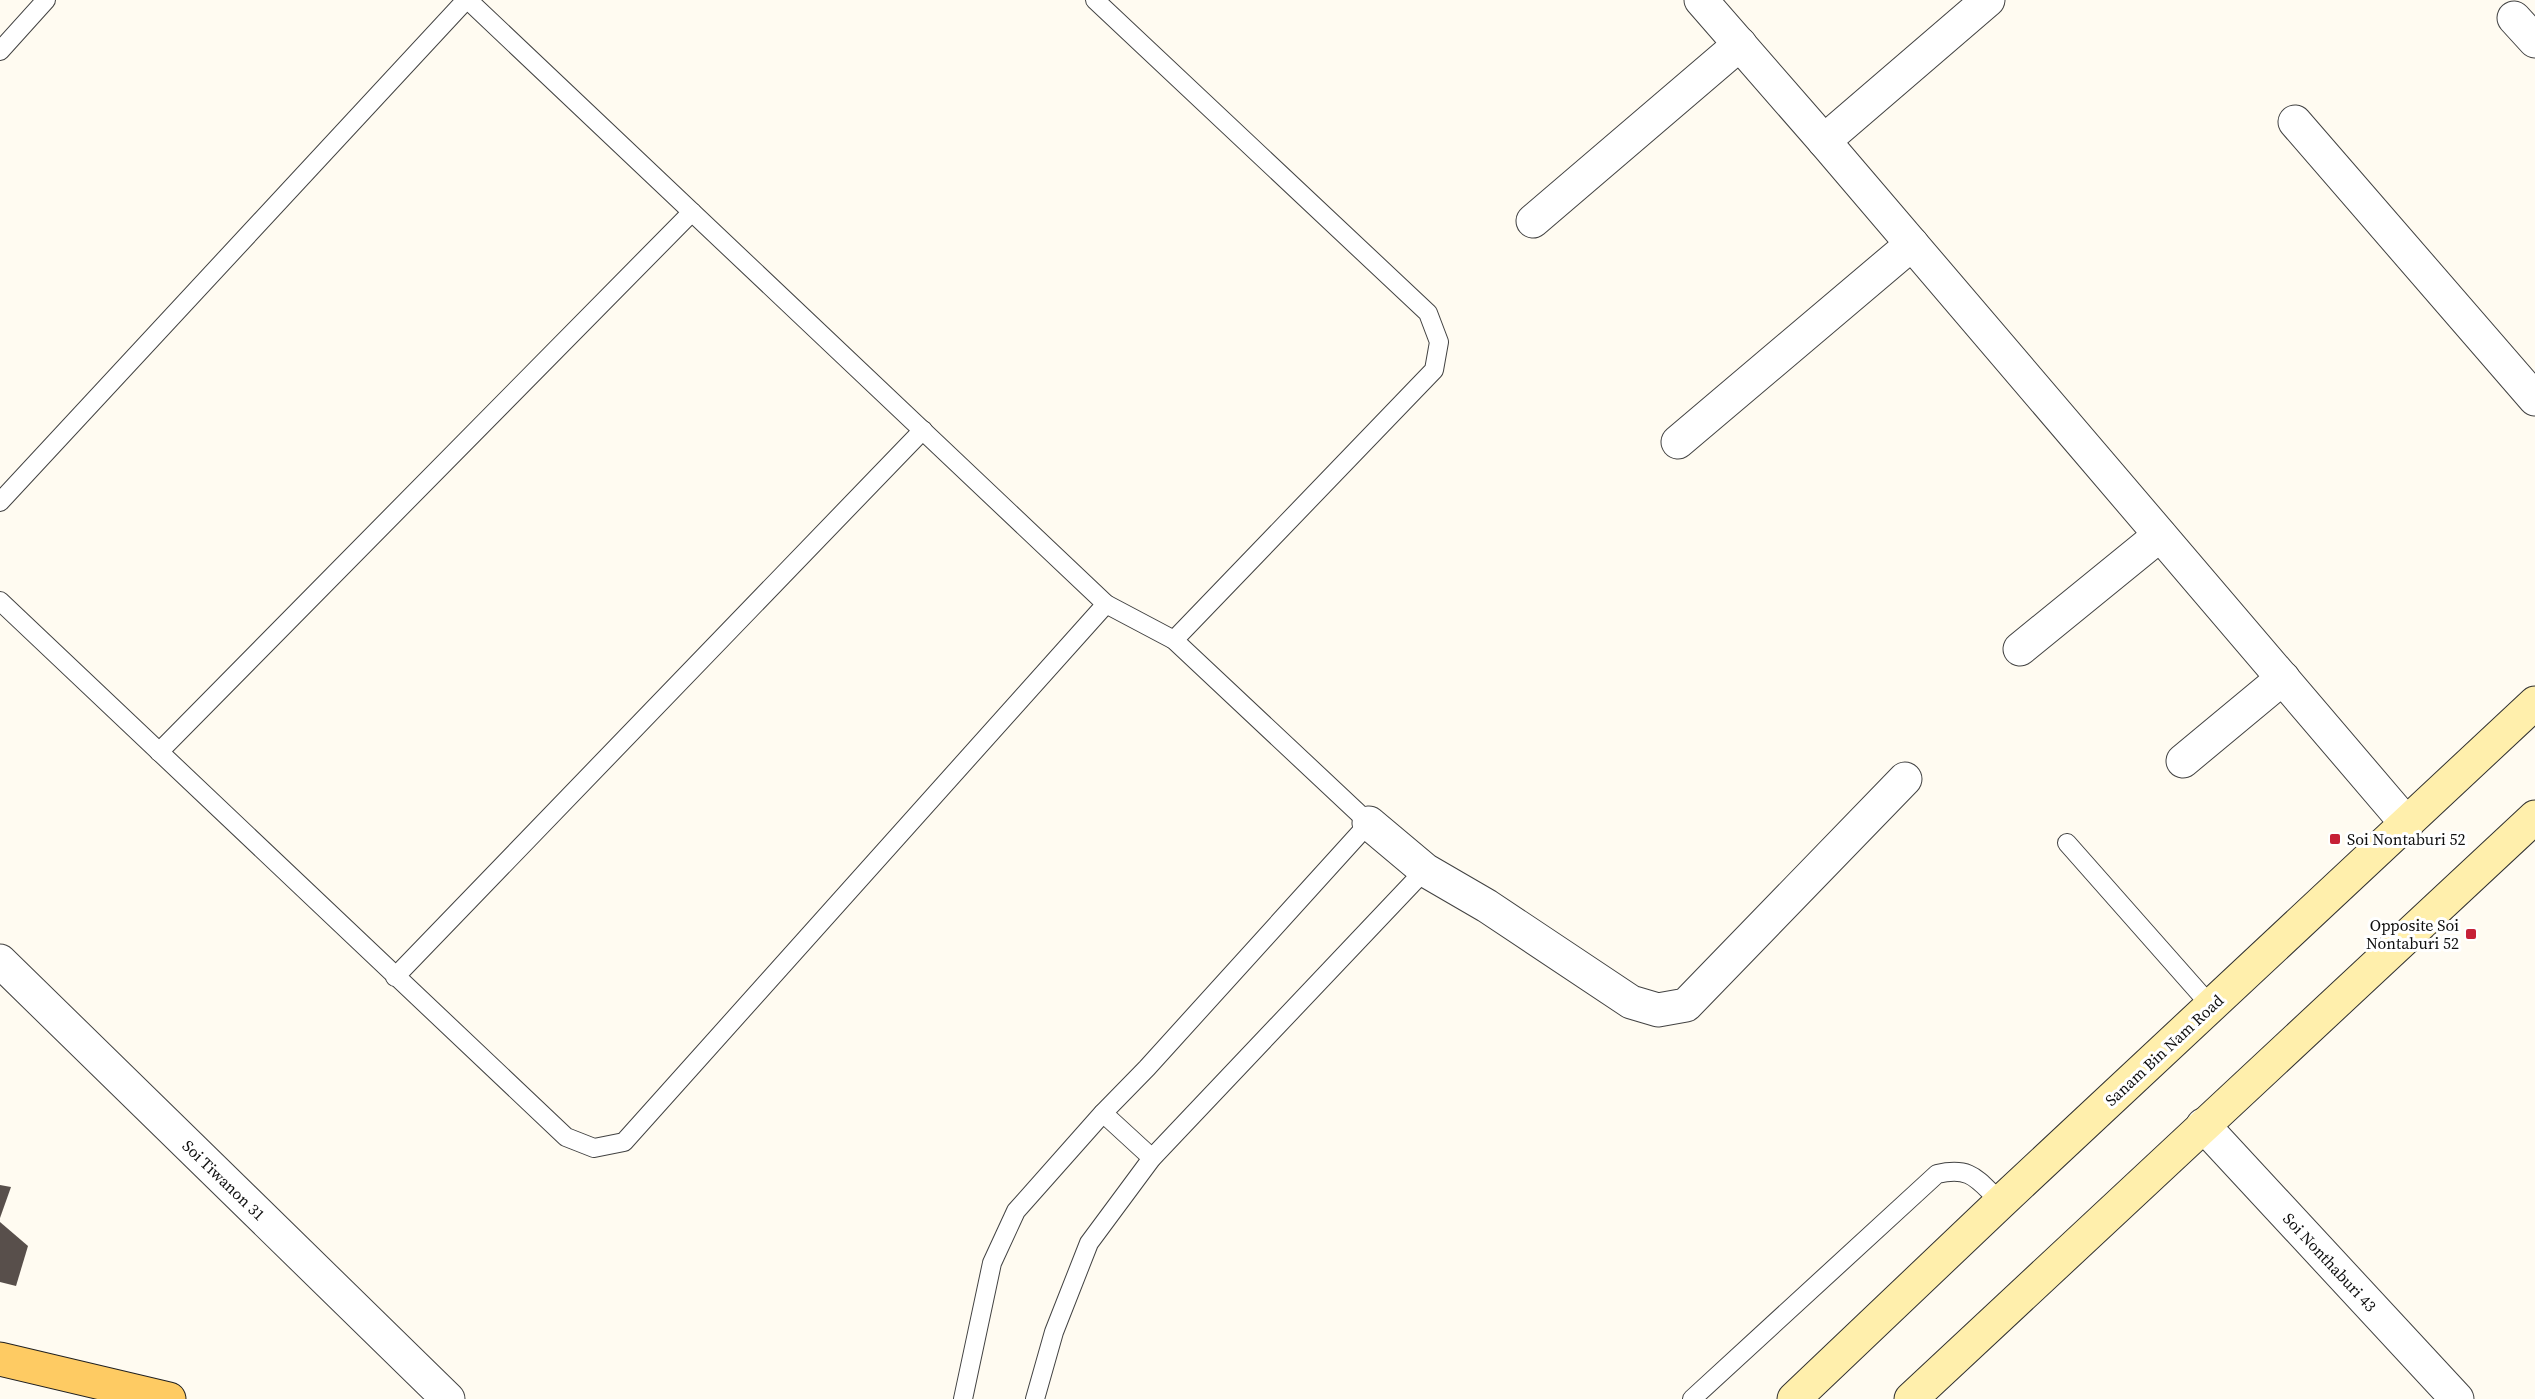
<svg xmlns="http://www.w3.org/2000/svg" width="2535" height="1399" viewBox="0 0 2535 1399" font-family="'Source Serif 4',serif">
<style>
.building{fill:#584f4b}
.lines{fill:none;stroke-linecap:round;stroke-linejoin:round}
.service-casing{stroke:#424242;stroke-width:20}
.minor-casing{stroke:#424242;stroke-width:35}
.secondary-casing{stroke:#313131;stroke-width:35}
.primary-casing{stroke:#202020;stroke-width:35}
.service{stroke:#fff;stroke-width:18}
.minor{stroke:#fff;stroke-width:33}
.secondary{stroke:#ffefac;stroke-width:33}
.primary{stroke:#fecb63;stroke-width:33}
.poi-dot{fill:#c62036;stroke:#fff;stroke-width:2}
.labels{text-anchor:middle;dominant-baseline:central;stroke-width:6;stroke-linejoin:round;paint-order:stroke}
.poi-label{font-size:16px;fill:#0f0f0f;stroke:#fff;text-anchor:start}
.street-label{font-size:16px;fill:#0f0f0f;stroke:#fff}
</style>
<rect width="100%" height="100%" fill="#fffbf1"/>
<!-- building -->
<g class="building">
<polygon points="0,1185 11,1187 0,1218"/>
<polygon points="0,1222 28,1246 16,1286 0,1282"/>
</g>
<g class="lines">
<!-- service casing -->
<g class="service-casing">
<g id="service">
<polyline points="468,0 1106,604 1174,640 1369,823 1147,1068 1103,1113 1016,1211 992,1263 963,1399"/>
<polyline points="1095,0 1428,313 1439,342 1434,370 1174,640"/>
<polyline points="0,51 46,0"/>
<polyline points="0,502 466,0"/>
<polyline points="0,601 566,1137 594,1148 624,1142 1106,604"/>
<polyline points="159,752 692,212"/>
<polyline points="2067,843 2211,1006"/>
<polyline points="395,977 923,430"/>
<polyline points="1103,1113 1152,1158"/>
<polyline points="1035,1399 1054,1332 1089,1243 1152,1158 1425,870"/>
<path d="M1692 1399 1937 1174C1972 1166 1977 1180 2001 1202"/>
</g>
</g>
<!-- minor casing -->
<g class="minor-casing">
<g id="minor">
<polyline points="1701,0 1824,141 2407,824"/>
<polyline points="2514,18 2535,41"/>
<polyline points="2295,122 2535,399"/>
<polyline points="1824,141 1988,0"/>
<polyline points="1533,221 1740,44"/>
<polyline points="1678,442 1912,244"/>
<polyline points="2020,649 2160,535"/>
<polyline points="2183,761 2283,678"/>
<polyline points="1369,823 1425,870 1487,906 1631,1002 1658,1010 1686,1005 1905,779"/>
<polyline points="0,961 448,1399"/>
<polyline points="2203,1125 2457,1399"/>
</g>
</g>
<!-- secondary casing -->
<g class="secondary-casing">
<g id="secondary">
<polyline points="1794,1399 2001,1202 2535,703"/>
<polyline points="1911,1399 2535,817"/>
</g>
</g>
<!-- primary casing -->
<g class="primary-casing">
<polyline id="primary" points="0,1359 169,1399"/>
</g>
<!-- service -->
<use href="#service" class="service"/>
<!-- minor -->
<use href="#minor" class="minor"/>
<!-- secondary -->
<use href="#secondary" class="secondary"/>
<!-- primary -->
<use href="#primary" class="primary"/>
</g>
<!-- markers -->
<g class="poi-dot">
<rect x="2329" y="833" width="12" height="12" rx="3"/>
<rect x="2465" y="928" width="12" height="12" rx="3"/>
</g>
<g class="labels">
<!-- poi labels -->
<g class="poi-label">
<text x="2347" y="839">Soi Nontaburi 52</text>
<text x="2459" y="925" text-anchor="end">Opposite Soi<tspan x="2459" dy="18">Nontaburi 52</tspan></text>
</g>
<!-- street labels -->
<g class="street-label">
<text transform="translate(2164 1050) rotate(-43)">Sanam Bin Nam Road</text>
<text transform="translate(224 1180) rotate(44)">Soi Tiwanon 31</text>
<text transform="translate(2330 1262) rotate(47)">Soi Nonthaburi 43</text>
</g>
</g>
</svg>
